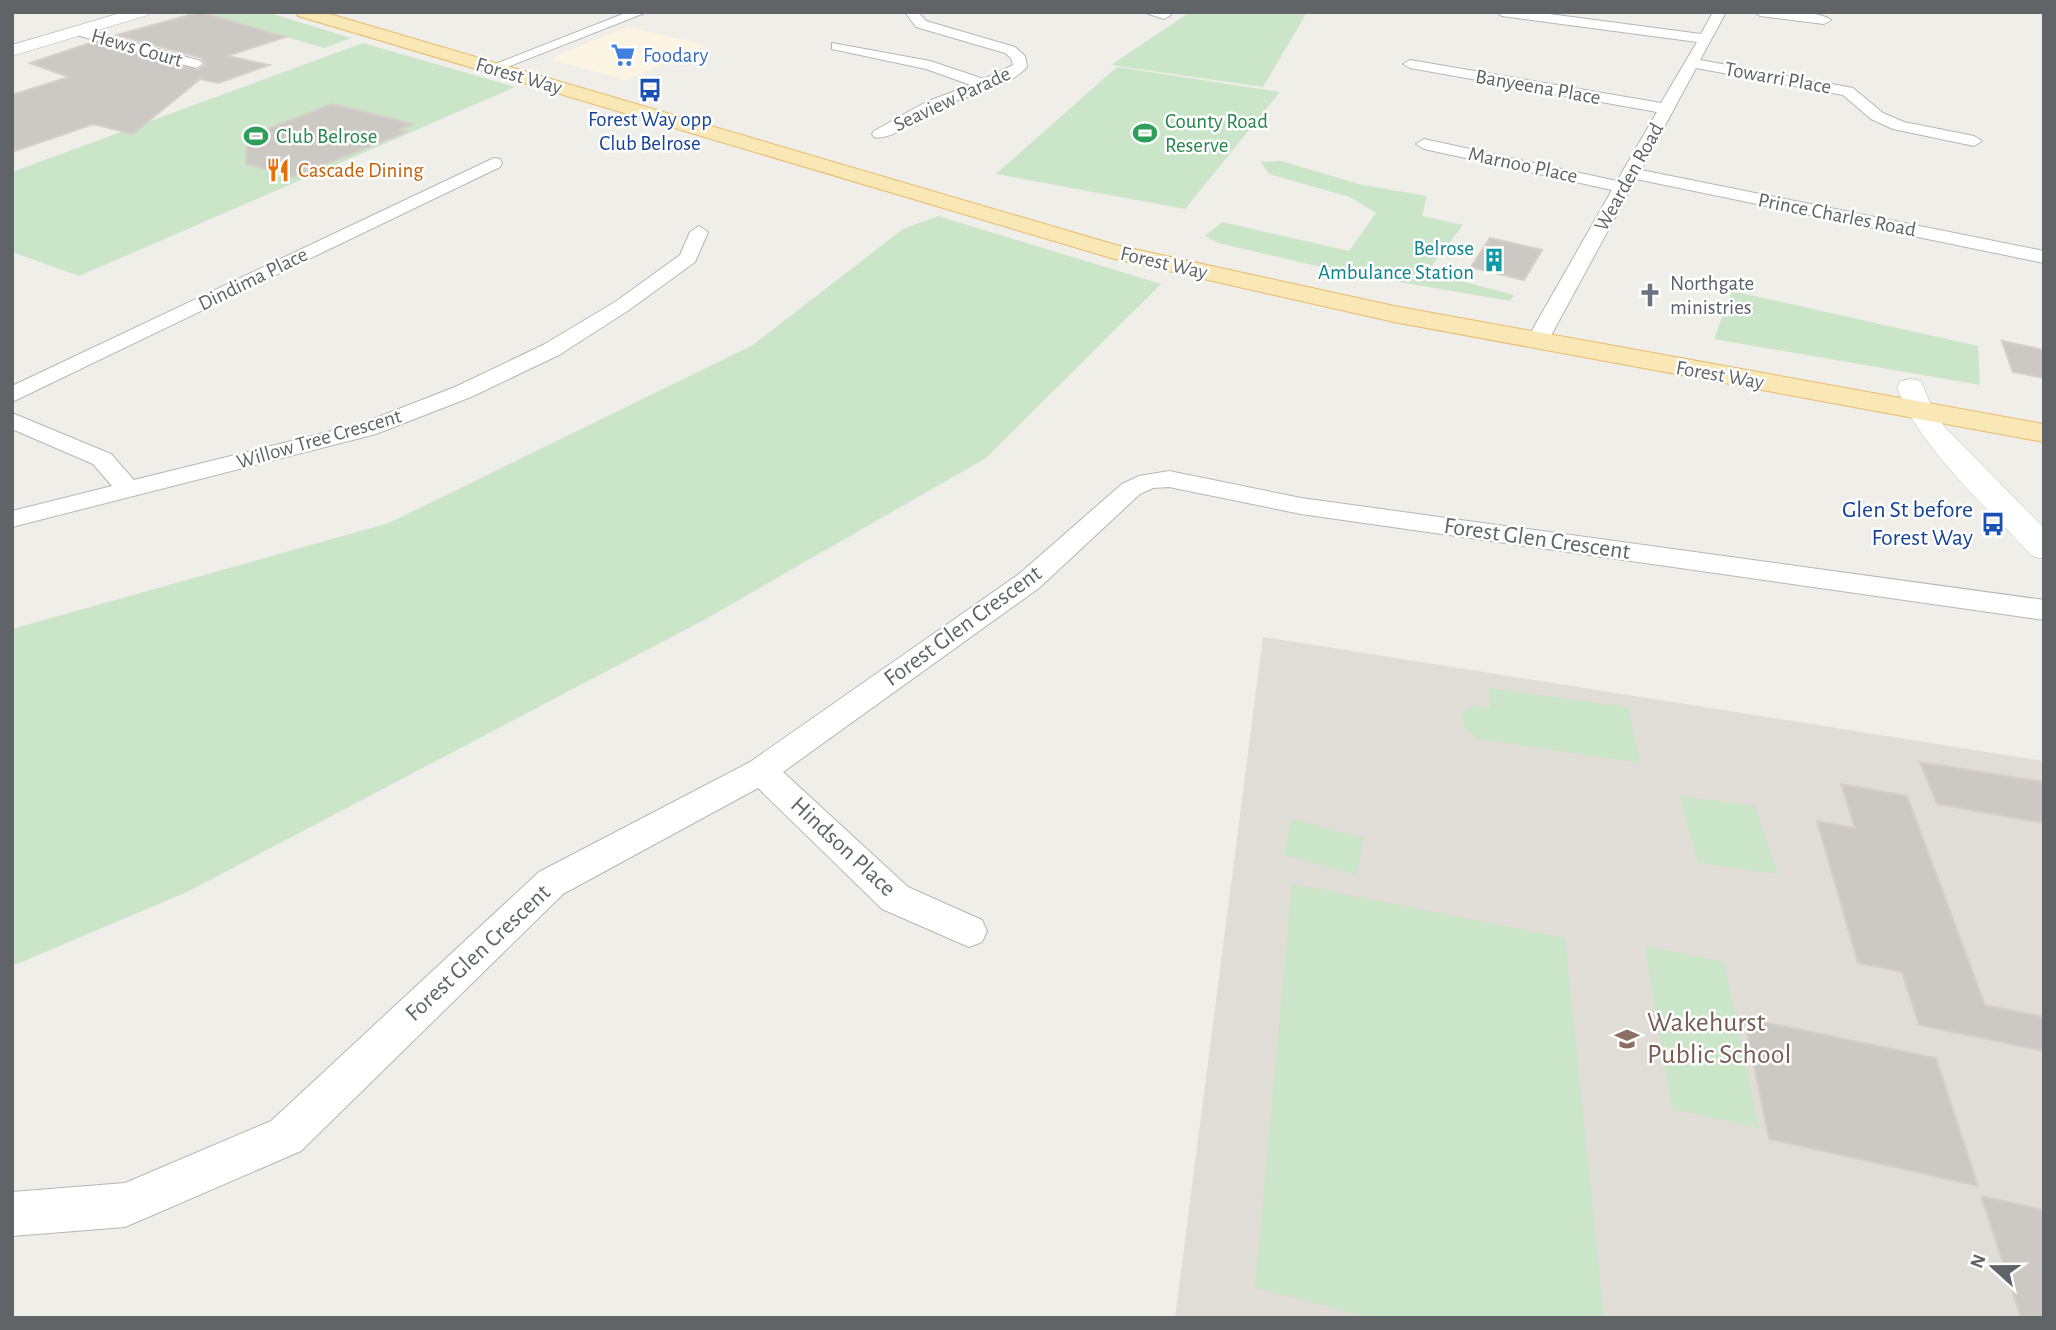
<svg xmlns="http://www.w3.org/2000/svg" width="2056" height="1330" viewBox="0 0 2056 1330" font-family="'Alegreya Sans',sans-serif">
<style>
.commercial{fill:#fcf4e2}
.education{fill:#e0ddd7}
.green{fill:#cae5c8}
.building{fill:#ccc9c5;stroke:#d5cfc7;stroke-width:2}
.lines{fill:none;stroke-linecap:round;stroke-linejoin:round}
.minor-casing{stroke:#b3b6b9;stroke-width:2}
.tertiary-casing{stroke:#b3b6b9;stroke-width:1}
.primary-casing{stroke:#e7ba6b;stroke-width:2}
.minor{fill:#fff;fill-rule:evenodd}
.tertiary{fill:#fff;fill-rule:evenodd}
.primary{fill:#f9e8b5;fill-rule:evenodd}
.labels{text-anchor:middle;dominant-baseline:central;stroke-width:5;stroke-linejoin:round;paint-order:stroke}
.far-street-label{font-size:21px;fill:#606467;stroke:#fff}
.far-shop-label{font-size:21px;fill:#366cbe;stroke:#fff;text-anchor:start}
.far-transit-label{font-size:21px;fill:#164399;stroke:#fff}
.far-leisure-label{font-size:21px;fill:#27864d;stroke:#fff;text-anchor:start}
.far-food-label{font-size:21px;fill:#c56008;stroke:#fff;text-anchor:start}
.far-culture-label{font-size:21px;fill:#0d838f;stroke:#fff;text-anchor:end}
.far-worship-label{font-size:21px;fill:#5b616d;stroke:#fff;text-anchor:start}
.transit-label{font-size:24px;fill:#164399;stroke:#fff;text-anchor:end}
.street-label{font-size:24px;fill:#606467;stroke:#fff}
.near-education-label{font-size:28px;fill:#785e54;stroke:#fff;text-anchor:start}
</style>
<rect width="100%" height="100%" fill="#f0eee9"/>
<!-- commercial -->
<polygon class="commercial" points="628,27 707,45 626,80 552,60 555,56"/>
<!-- education -->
<polygon class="education" points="1263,637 2044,761 2044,1318 1175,1318"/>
<!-- green -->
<g class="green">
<polygon points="203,12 266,12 351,38 324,48"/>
<polygon points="1190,12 1304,12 1306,14 1263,87 1111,65"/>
<polygon points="363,43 515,87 79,276 12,252 12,172"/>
<polygon points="1117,67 1280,92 1185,209 996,174"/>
<polygon points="1281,161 1362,185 1427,196 1422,216 1463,225 1427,272 1514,295 1510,301 1347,273 1218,243 1205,236 1222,222 1349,251 1376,213 1350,197 1269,174 1261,162"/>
<polygon points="938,216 1161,284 986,458 702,621 187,892 12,966 12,629 389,523 753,345 903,229"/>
<polygon points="1732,291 1978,346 1980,385 1714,339"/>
<polygon points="1489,688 1628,707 1640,763 1478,739 1464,727 1462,712 1473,706 1490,708"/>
<polygon points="1680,796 1755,806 1778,874 1698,863"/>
<polygon points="1292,819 1363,838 1357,875 1284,855"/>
<polygon points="1292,884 1565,938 1604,1318 1372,1318 1255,1288"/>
<polygon points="1645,946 1724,962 1759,1128 1672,1109"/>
</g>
<!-- building -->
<g class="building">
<polygon points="200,12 285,37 227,56 269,65 218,83 200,79 133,134 93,124 12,152 12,95 69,77 30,63 93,42 197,70 206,65 202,58 117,35"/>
<polygon points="332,104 413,124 399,130 406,132 293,177 246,164 247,137"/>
<polygon points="1490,238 1542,250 1524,280 1471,267"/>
<polygon points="2002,341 2044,350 2044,378 2013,372"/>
<polygon points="1920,762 2044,782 2044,823 1937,804"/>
<polygon points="1841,784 1907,796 1985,1005 2044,1017 2044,1051 1919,1025 1902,972 1858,963 1817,821 1855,828"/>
<polygon points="1744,1018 1936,1058 1978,1186 1769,1139"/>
<polygon points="1981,1196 2044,1210 2044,1318 2021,1318"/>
</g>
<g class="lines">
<!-- minor casing -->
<g class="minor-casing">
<g id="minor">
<polygon points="628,12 647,12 497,71 487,71 485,68"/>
<path d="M905 12H918L926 21 1015 47 1025 56 1027 67C1006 90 965 95 938 108 922 115 891 142 874 137L872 134 874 131 926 102 971 85 926 69 832 49V43L930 61 984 79 1013 65 1011 58 1005 53 916 27Z"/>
<polygon points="1143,12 1169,12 1171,15 1164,19"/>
<polygon points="1496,12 1534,12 1701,34 1713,12 1726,12 1700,60 1853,88 1883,113 1904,122 1974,136 1982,141 1974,146 1893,129 1871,119 1843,95 1696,68 1641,170 2044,251 2044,263 1636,179 1548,341 1545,346 1529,346 1526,341 1612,190 1424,149 1416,144 1424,139 1617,181 1657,112 1410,68 1403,64 1410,60 1661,103 1697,42 1502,16"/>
<path d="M1754 12C1772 12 1817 9 1831 20L1824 24 1760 16Z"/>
<polygon points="78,27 201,61 203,64 196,68 73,34 73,28"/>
<polygon points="494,158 500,159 502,163 500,167 12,402 12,386"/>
<polygon points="699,226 708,232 695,262 629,310 559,355 471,397 376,434 12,527 12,511 112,486 93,464 12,429 12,413 111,454 134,480 360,424 455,387 543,345 615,302 680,255 690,232"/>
<polygon points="1169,471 1301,498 2044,600 2044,620 1301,514 1169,487 1153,488 1140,494 1039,588 783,772 908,887 982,920 987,931 982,942 969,947 882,909 758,788 563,894 301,1151 125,1227 12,1236 12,1192 125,1183 271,1121 539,872 750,762 1019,574 1122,484 1139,476"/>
</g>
</g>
<!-- tertiary casing -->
<g class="tertiary-casing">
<g id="tertiary">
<polygon points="124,12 150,12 148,15 12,56 12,45"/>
<path d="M1911 379 1921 381 1933 410 1944 426 2044 528V559L2032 556C1989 509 1917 446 1897 387L1901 381Z"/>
</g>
</g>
<!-- primary casing -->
<g class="primary-casing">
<polygon id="primary" points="296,12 323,12 1116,245 1394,306 2044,424 2044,442 1394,322 1111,258 298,16"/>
</g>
<!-- minor -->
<use href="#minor" class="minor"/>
<!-- tertiary -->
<use href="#tertiary" class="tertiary"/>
<!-- primary -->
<use href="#primary" class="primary"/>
</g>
<!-- icons -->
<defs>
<g id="supermarket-bare" transform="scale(1.89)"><path d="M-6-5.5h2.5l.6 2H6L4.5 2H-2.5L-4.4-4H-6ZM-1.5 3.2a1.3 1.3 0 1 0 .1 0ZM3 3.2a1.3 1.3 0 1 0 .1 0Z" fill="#3f7fe0" stroke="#fff" stroke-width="2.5" paint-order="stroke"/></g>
<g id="bus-bare" transform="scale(1.89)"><path d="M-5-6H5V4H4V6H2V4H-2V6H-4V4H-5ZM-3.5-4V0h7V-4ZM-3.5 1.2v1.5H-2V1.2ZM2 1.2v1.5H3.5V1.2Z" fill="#1a4fb4" stroke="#fff" stroke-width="2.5" paint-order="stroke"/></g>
<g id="stadium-bare" transform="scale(1.89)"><path d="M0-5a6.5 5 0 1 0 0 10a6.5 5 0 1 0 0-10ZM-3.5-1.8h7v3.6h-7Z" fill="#2e9e5b" stroke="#fff" stroke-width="2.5" paint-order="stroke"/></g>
<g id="restaurant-bare" transform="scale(1.89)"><path d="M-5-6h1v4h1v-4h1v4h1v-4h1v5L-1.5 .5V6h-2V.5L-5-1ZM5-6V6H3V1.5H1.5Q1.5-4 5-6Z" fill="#e8710a" stroke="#fff" stroke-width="2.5" paint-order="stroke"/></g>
<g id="building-bare" transform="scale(1.89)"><path d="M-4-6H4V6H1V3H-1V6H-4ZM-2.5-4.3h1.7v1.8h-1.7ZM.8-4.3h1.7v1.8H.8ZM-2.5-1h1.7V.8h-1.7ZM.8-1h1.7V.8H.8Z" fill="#0f9aa8" stroke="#fff" stroke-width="2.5" paint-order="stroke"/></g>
<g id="church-bare" transform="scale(1.89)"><path d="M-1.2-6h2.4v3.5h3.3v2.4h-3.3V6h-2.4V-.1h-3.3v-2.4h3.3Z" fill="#6b7280" stroke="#fff" stroke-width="2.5" paint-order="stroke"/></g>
<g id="school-bare" transform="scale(1.89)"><path d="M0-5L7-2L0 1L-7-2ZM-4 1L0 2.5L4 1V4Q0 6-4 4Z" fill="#8d6e63" stroke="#fff" stroke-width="2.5" paint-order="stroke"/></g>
</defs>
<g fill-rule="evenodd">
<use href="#supermarket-bare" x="623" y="55"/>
<use href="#bus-bare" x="650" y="90"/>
<use href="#stadium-bare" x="1145" y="133"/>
<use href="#stadium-bare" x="256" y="136"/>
<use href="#restaurant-bare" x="278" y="170"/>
<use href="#building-bare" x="1494" y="260"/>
<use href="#church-bare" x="1650" y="295"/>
<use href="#bus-bare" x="1993" y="524"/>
<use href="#school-bare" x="1627" y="1039"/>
</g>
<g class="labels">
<!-- far-street labels -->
<g class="far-street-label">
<text transform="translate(137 48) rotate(16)">Hews Court</text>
<text transform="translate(519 76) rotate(16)">Forest Way</text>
<text transform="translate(1778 78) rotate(10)">Towarri Place</text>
<text transform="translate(1538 87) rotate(10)">Banyeena Place</text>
<text transform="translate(952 99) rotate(-25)">Seaview Parade</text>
<text transform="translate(1523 165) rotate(12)">Marnoo Place</text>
<text transform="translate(1629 177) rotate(-61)">Wearden Road</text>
<text transform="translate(1837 215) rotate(11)">Prince Charles Road</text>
<text transform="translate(1164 263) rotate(13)">Forest Way</text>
<text transform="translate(253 279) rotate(-26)">Dindima Place</text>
<text transform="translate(1720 375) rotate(10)">Forest Way</text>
<text transform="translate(319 439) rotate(-16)">Willow Tree Crescent</text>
</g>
<!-- far-shop labels -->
<g class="far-shop-label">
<text x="643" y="55">Foodary</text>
</g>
<!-- far-transit labels -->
<g class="far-transit-label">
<text x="650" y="119">Forest Way opp<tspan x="650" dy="24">Club Belrose</tspan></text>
</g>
<!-- far-leisure labels -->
<g class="far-leisure-label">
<text x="1165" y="121">County Road<tspan x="1165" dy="24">Reserve</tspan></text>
<text x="276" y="136">Club Belrose</text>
</g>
<!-- far-food labels -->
<g class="far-food-label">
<text x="298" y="170">Cascade Dining</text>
</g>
<!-- far-culture labels -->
<g class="far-culture-label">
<text x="1474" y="248">Belrose<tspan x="1474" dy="24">Ambulance Station</tspan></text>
</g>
<!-- far-worship labels -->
<g class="far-worship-label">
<text x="1670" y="283">Northgate<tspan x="1670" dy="24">ministries</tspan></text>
</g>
<!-- transit labels -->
<g class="transit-label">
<text x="1973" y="510">Glen St before<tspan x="1973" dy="28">Forest Way</tspan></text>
</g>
<!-- street labels -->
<g class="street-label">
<text transform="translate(1537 539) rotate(8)">Forest Glen Crescent</text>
<text transform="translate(963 626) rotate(-36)">Forest Glen Crescent</text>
<text transform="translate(843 847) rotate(43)">Hindson Place</text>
<text transform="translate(478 953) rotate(-43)">Forest Glen Crescent</text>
</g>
<!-- near-education labels -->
<g class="near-education-label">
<text x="1647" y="1023">Wakehurst<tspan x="1647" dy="32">Public School</tspan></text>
</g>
</g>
<!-- border -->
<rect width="2056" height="1330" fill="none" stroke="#606467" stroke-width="28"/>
<!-- north arrow -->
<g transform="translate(1993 1267) rotate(291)" stroke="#ffffff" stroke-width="5" paint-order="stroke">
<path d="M0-5L12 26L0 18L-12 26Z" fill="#606467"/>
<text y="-10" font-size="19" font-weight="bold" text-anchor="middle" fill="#606467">N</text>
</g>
</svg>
